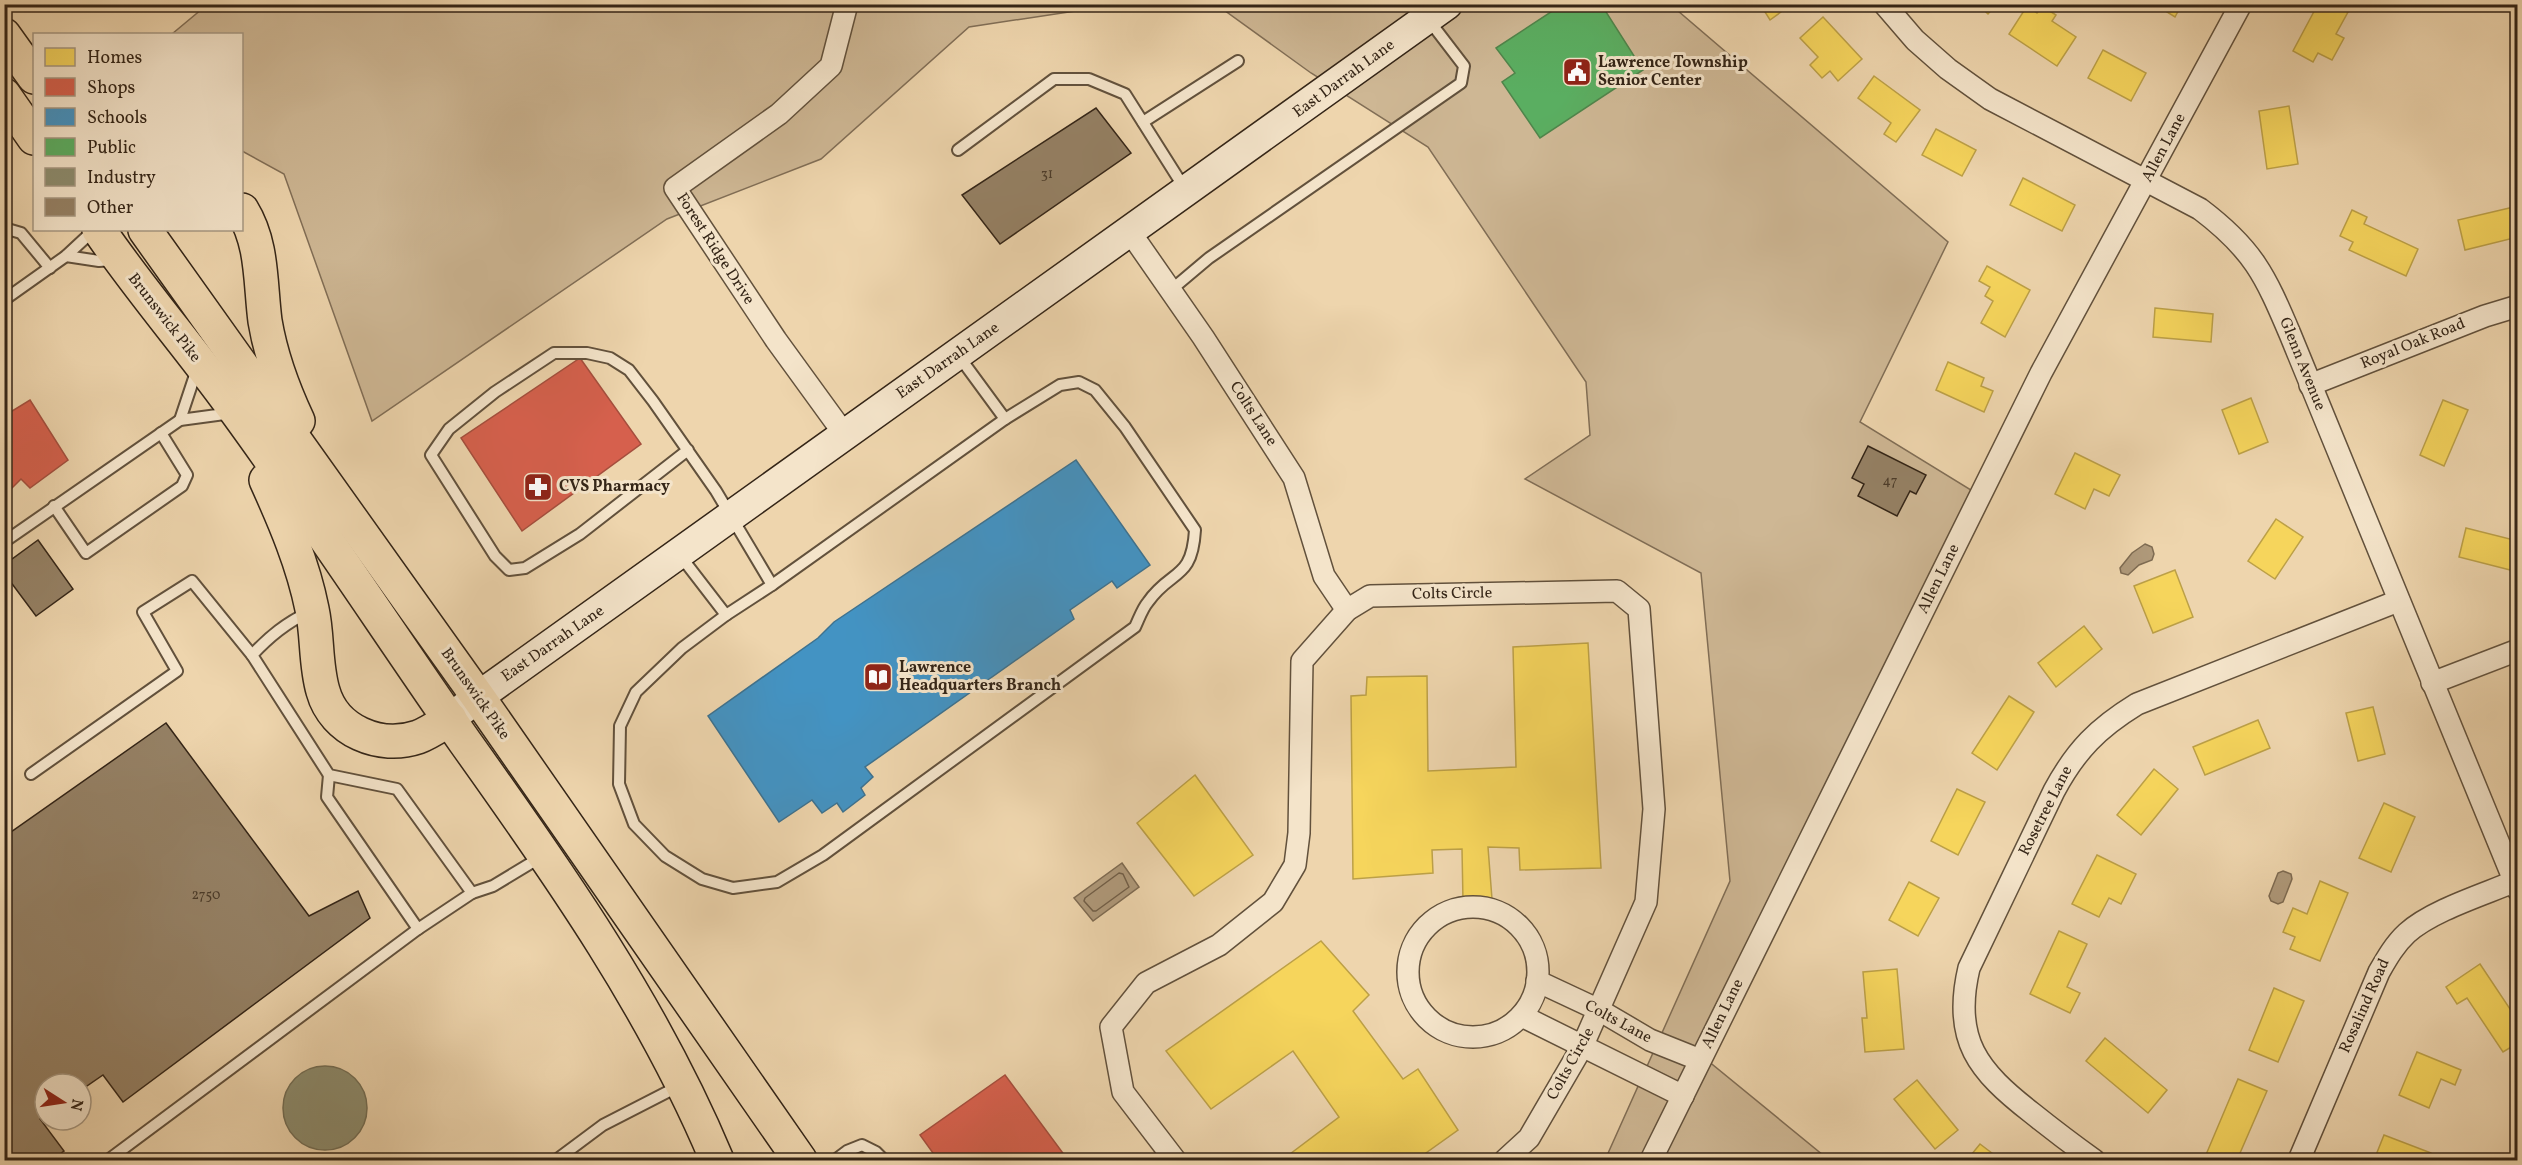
<svg xmlns="http://www.w3.org/2000/svg" width="2522" height="1165" viewBox="0 0 2522 1165" font-family="Vollkorn,serif">
<style>
.green{fill:#ceb794;stroke:#816e56;stroke-width:1.5}
.water{fill:#af997a;stroke:#7e6b52;stroke-width:1.5}
.homes{fill:#f6d55c;stroke:#bca047;stroke-width:1.5}
.shops{fill:#d6604d;stroke:#a54e3d;stroke-width:1.5}
.schools{fill:#4393c3;stroke:#3e728f;stroke-width:1.5}
.public{fill:#5aae61;stroke:#4f854b;stroke-width:1.5}
.industry{fill:#8c8c6e;stroke:#726d54;stroke-width:1.5}
.lines{fill:none;stroke-linecap:round;stroke-linejoin:round}
.shore{stroke:#725f48;stroke-width:1.5}
.building{fill:#958165;stroke:#342517;stroke-width:1.5}
.lane-casing{stroke:#62513c;stroke-width:14}
.street-casing{stroke:#62513c;stroke-width:24}
.secondary-casing{stroke:#342517;stroke-width:33}
.primary-casing{stroke:#342517;stroke-width:36}
.lane{stroke:#f4e4ca;stroke-width:10}
.street{stroke:#f4e4ca;stroke-width:21}
.secondary{stroke:#f4e4ca;stroke-width:30}
.primary{stroke:#eed5ad;stroke-width:33}
.labels{text-anchor:middle;dominant-baseline:central;stroke-width:6;stroke-linejoin:round;paint-order:stroke}
.number-label{font-size:14px;fill:#4c3c2a}
.poi-label{font-size:16px;font-weight:bold;fill:#342517;stroke:#f4e4ca;text-anchor:start}
.street-label{font-size:16px;fill:#342517;stroke:#f4e4ca}
</style>
<rect width="100%" height="100%" fill="#eed5ad"/>
<filter id="stains"><feTurbulence type="fractalNoise" baseFrequency=".00333" numOctaves="4"/><feColorMatrix values="0 0 0 0 .2 0 0 0 0 .09 0 0 0 0 .02 0 0 0 .5 -.17"/></filter>
<radialGradient id="worn" r=".72"><stop offset=".6" stop-color="#630" stop-opacity="0"/><stop offset="1" stop-color="#630" stop-opacity=".3"/></radialGradient>
<!-- green -->
<g class="green">
<polygon points="208,4 1115,5 969,27 821,159 667,219 372,421 284,174 242,151 242,34 172,34"/>
<polygon points="1217,5 1671,5 1948,242 1860,422 1971,490 1696,1051 1829,1160 1605,1160 1730,881 1701,573 1525,479 1590,435 1586,382 1428,147 1311,73"/>
</g>
<!-- water -->
<g class="water">
<polygon points="2145,544 2152,547 2154,554 2152,560 2139,565 2128,575 2121,573 2120,568 2132,553"/>
<polygon points="1122,863 1139,887 1093,921 1074,898"/>
<polygon points="2283,871 2291,874 2292,879 2283,902 2278,904 2271,901 2269,896 2278,873"/>
</g>
<!-- homes -->
<g class="homes">
<polygon points="1760,4 1792,4 1770,20"/>
<polygon points="1977,4 1997,4 1988,14"/>
<polygon points="2154,4 2182,4 2175,17"/>
<polygon points="2318,4 2332,4 2348,12 2336,34 2344,38 2332,60 2318,53 2313,62 2293,51"/>
<polygon points="2027,6 2037,13 2042,6 2056,15 2052,21 2076,37 2057,66 2009,34"/>
<polygon points="1823,17 1862,59 1838,81 1830,71 1822,78 1810,65 1818,57 1800,38"/>
<polygon points="2103,50 2146,73 2131,101 2088,78"/>
<polygon points="1874,76 1920,110 1896,142 1884,134 1891,123 1858,98"/>
<polygon points="2289,106 2298,164 2267,169 2259,111"/>
<polygon points="1936,129 1976,150 1962,176 1922,155"/>
<polygon points="2023,178 2075,205 2062,231 2010,205"/>
<polygon points="2518,206 2518,237 2465,250 2458,220"/>
<polygon points="2352,210 2367,217 2364,224 2418,249 2406,276 2349,250 2353,242 2340,236"/>
<polygon points="1987,266 2030,290 2005,337 1981,323 1993,301 1985,296 1990,287 1979,281"/>
<polygon points="2155,308 2213,314 2211,342 2153,337"/>
<polygon points="1948,362 1984,378 1981,386 1993,391 1984,412 1936,390"/>
<polygon points="2251,398 2268,442 2239,454 2222,410"/>
<polygon points="2443,400 2468,410 2444,466 2420,455"/>
<polygon points="2075,453 2120,475 2109,496 2094,489 2085,509 2055,494"/>
<polygon points="2276,519 2303,537 2275,579 2248,561"/>
<polygon points="2466,528 2518,541 2518,572 2459,557"/>
<polygon points="2175,570 2193,617 2153,633 2134,586"/>
<polygon points="2084,626 2102,649 2056,687 2038,663"/>
<polygon points="1588,643 1601,868 1520,870 1519,848 1488,847 1492,899 1463,901 1462,849 1432,850 1433,873 1353,879 1351,696 1366,695 1367,677 1427,676 1428,771 1516,767 1513,647"/>
<polygon points="2009,696 2034,712 1997,770 1972,753"/>
<polygon points="2373,707 2385,754 2358,761 2346,713"/>
<polygon points="2258,720 2270,748 2205,775 2193,747"/>
<polygon points="2154,769 2178,789 2141,835 2117,815"/>
<polygon points="1195,775 1253,855 1194,896 1137,823"/>
<polygon points="1957,789 1985,802 1958,855 1931,841"/>
<polygon points="2384,803 2415,817 2391,872 2359,858"/>
<polygon points="2097,855 2136,874 2121,904 2109,898 2099,917 2072,904"/>
<polygon points="2320,881 2348,893 2320,961 2290,949 2295,937 2283,932 2293,908 2307,914"/>
<polygon points="1909,882 1939,898 1918,936 1889,920"/>
<polygon points="2059,931 2087,944 2067,987 2080,993 2070,1013 2030,994"/>
<polygon points="1321,941 1369,995 1353,1011 1403,1079 1418,1069 1458,1130 1416,1160 1282,1160 1339,1117 1293,1051 1211,1109 1166,1051"/>
<polygon points="2480,964 2518,1021 2518,1043 2503,1052 2467,998 2457,1004 2446,987"/>
<polygon points="1897,969 1904,1049 1865,1052 1862,1018 1867,1018 1863,972"/>
<polygon points="2274,988 2304,1001 2278,1062 2249,1050"/>
<polygon points="2105,1038 2167,1090 2148,1113 2086,1061"/>
<polygon points="2417,1052 2461,1070 2455,1085 2441,1079 2429,1108 2399,1095"/>
<polygon points="2238,1079 2267,1091 2237,1160 2213,1160 2205,1157"/>
<polygon points="1917,1080 1958,1130 1935,1149 1894,1099"/>
<polygon points="2384,1135 2431,1153 2429,1160 2374,1160"/>
<polygon points="1980,1144 2001,1160 1967,1160"/>
</g>
<!-- shops -->
<g class="shops">
<polygon points="580,358 641,444 522,531 461,438"/>
<polygon points="30,400 68,460 30,488 21,479 6,494 7,508 4,510 4,416"/>
<polygon points="1005,1075 1068,1160 938,1160 920,1135"/>
</g>
<!-- schools -->
<polygon class="schools" points="1076,460 1150,565 1117,588 1112,581 1070,610 1074,619 865,767 873,777 861,788 865,795 843,812 837,803 822,813 812,800 779,822 708,716 818,638 834,622"/>
<!-- public -->
<polygon class="public" points="1563,4 1601,4 1643,70 1540,138 1502,82 1515,73 1496,48"/>
<!-- industry -->
<circle class="industry" cx="325" cy="1108" r="42"/>
<g class="lines">
<!-- shore -->
<polygon class="shore" points="1119,873 1123,874 1129,887 1096,911 1093,911 1084,901 1085,898"/>
</g>
<!-- building -->
<g class="building">
<polygon points="1096,108 1131,153 1000,244 962,195"/>
<polygon points="1868,446 1926,475 1916,494 1910,491 1897,516 1858,496 1864,484 1852,478"/>
<polygon points="38,540 73,589 36,616 4,573 4,565"/>
<polygon points="166,723 309,916 358,891 370,918 123,1102 103,1075 81,1090 81,1084 45,1084 45,1115 40,1119 64,1151 51,1160 4,1160 4,837"/>
</g>
<g class="lines">
<!-- lane casing -->
<g class="lane-casing">
<g id="lane">
<polyline points="1143,122 1238,61"/>
<polyline points="958,150 1054,79 1089,79 1125,94 1185,189"/>
<polyline points="4,228 21,233 50,268"/>
<polyline points="66,256 99,261 113,260"/>
<polyline points="1171,290 1209,258 1461,83 1464,66 1428,19"/>
<polyline points="4,300 66,256 94,230"/>
<polyline points="958,355 1005,419"/>
<path d="M1079 382 1095 390 1125 427 1195 530C1192 581 1171 569 1148 602 1142 609 1139 619 1135 627L823 855 777 882 733 888 702 879 665 856 634 824 619 784 620 726 636 692 682 648 726 615 772 585 1005 419 1060 385Z"/>
<polyline points="180,420 197,369"/>
<polyline points="688,450 580,534 525,568 509,570 495,556 431,455 449,429 495,392 554,353 587,353 610,358 629,370 653,401 716,491 772,585"/>
<polyline points="54,506 86,553 182,486 187,475 161,433"/>
<polyline points="4,542 180,420 232,413"/>
<polyline points="679,554 726,615"/>
<path d="M309 612C286 623 270 636 252 655L329 775 397 789 472 893 493 886 541 857"/>
<polyline points="31,774 177,671 143,612 192,581 252,655"/>
<polyline points="329,775 327,797 418,929 472,893"/>
<polyline points="108,1160 418,929"/>
<polyline points="556,1160 603,1125 679,1086"/>
<polyline points="835,1160 847,1151 862,1145 876,1152 884,1160"/>
</g>
</g>
<!-- street casing -->
<g class="street-casing">
<g id="street">
<path d="M1884 4 1915 40 1948 69 1990 99 2200 209C2253 249 2265 275 2290 334L2518 890"/>
<polyline points="1130,232 1203,337 1294,478 1324,576 1347,610"/>
<polyline points="2310,385 2485,316 2518,306"/>
<polyline points="845,435 776,340 675,188 779,114 831,66 847,4"/>
<polyline points="2432,683 2518,650"/>
<circle cx="1473" cy="972" r="65"/>
<polyline points="1537,981 1599,1010 1650,1040 1700,1060"/>
<polyline points="1522,1016 1683,1096"/>
<polyline points="1175,1160 1123,1092 1111,1027 1146,983 1219,945 1273,902 1295,865 1299,833 1302,661 1347,610 1370,596 1617,591 1639,609 1654,809 1646,902 1582,1047 1529,1138 1505,1160"/>
<polyline points="1651,1160 2041,373 2241,4"/>
<path d="M2094 1160C2073 1145 2052 1129 2032 1113 1978 1071 1952 1040 1969 968L2054 791C2076 750 2098 728 2137 704L2398 601"/>
<path d="M2299 1160 2379 972C2387 958 2395 944 2407 933 2431 911 2482 895 2513 882"/>
</g>
</g>
<!-- secondary casing -->
<g class="secondary-casing">
<polyline id="secondary" points="450,719 478,697 1447,4"/>
</g>
<!-- primary casing -->
<g class="primary-casing">
<g id="primary">
<polyline points="4,35 34,77"/>
<polyline points="4,95 34,138"/>
<path d="M242 210C263 244 260 282 265 321 271 357 283 389 298 421"/>
<path d="M99 230C142 293 193 351 238 414 316 521 389 633 465 742 560 875 654 1009 717 1160"/>
<polyline points="145,230 478,697 800,1160"/>
<path d="M266 480C285 522 303 564 312 609 318 636 315 664 323 691 334 731 380 750 418 737 429 733 440 725 450 719"/>
</g>
</g>
<!-- lane -->
<use href="#lane" class="lane"/>
<!-- street -->
<use href="#street" class="street"/>
<!-- secondary -->
<use href="#secondary" class="secondary"/>
<!-- primary -->
<use href="#primary" class="primary"/>
</g>
<!-- icons -->
<defs>
<g id="civic-square" transform="scale(1.5)"><rect x="-9" y="-9" width="18" height="18" rx="4" fill="#8f2418" stroke="#f4e4ca"/><path d="M-.6-6.5H3V-4.5H.6V-3L4-1V1h2V6H-6V1h2V-1L-.6-3ZM-1.2 2.5V6h2.4V2.5Z" fill="#fff"/></g>
<g id="pharmacy-square" transform="scale(1.5)"><rect x="-9" y="-9" width="18" height="18" rx="4" fill="#8f2418" stroke="#f4e4ca"/><path d="M-2-6h4v4h4v4h-4v4h-4v-4h-4v-4h4Z" fill="#fff"/></g>
<g id="library-square" transform="scale(1.5)"><rect x="-9" y="-9" width="18" height="18" rx="4" fill="#8f2418" stroke="#f4e4ca"/><path d="M-6-4Q-3-5.5-.7-3.5V5Q-3 3-6 4ZM6-4Q3-5.5 .7-3.5V5Q3 3 6 4Z" fill="#fff"/></g>
</defs>
<g fill-rule="evenodd">
<use href="#civic-square" x="1577" y="72"/>
<use href="#pharmacy-square" x="538" y="487"/>
<use href="#library-square" x="878" y="677"/>
</g>
<g class="labels">
<!-- number labels -->
<g class="number-label">
<text x="1047" y="174">31</text>
<text x="1890" y="481">47</text>
<text x="206" y="895">2750</text>
</g>
<!-- poi labels -->
<g class="poi-label">
<text x="1598" y="63">Lawrence Township<tspan x="1598" dy="18">Senior Center</tspan></text>
<text x="559" y="487">CVS Pharmacy</text>
<text x="899" y="668">Lawrence<tspan x="899" dy="18">Headquarters Branch</tspan></text>
</g>
<!-- street labels -->
<g class="street-label">
<text transform="translate(1344 79) rotate(-36)">East Darrah Lane</text>
<text transform="translate(2164 148) rotate(-62)">Allen Lane</text>
<text transform="translate(715 249) rotate(57)">Forest Ridge Drive</text>
<text transform="translate(164 318) rotate(52)">Brunswick Pike</text>
<text transform="translate(2413 344) rotate(-22)">Royal Oak Road</text>
<text transform="translate(948 361) rotate(-35)">East Darrah Lane</text>
<text transform="translate(2302 364) rotate(68)">Glenn Avenue</text>
<text transform="translate(1253 414) rotate(57)">Colts Lane</text>
<text transform="translate(1939 579) rotate(-64)">Allen Lane</text>
<text transform="translate(1452 594) rotate(-1)">Colts Circle</text>
<text transform="translate(553 644) rotate(-35)">East Darrah Lane</text>
<text transform="translate(475 694) rotate(55)">Brunswick Pike</text>
<text transform="translate(2046 811) rotate(-63)">Rosetree Lane</text>
<text transform="translate(2365 1006) rotate(-66)">Rosalind Road</text>
<text transform="translate(1723 1014) rotate(-64)">Allen Lane</text>
<text transform="translate(1618 1022) rotate(28)">Colts Lane</text>
<text transform="translate(1571 1064) rotate(-61)">Colts Circle</text>
</g>
</g>
<!-- margin -->
<rect width="2522" height="1165" fill="none" stroke="#eed5ad" stroke-width="24"/>
<rect x="6" y="6" width="2510" height="1153" fill="none" stroke="#342517" stroke-width="3"/>
<rect x="12" y="12" width="2498" height="1141" fill="none" stroke="#342517" stroke-width="1.5"/>
<!-- legend -->
<rect x="33" y="33" width="210" height="198" fill="#f4e4ca" stroke="#a79882" stroke-width="1.5"/>
<rect x="45" y="48" width="30" height="18" fill="#f6d55c" stroke="#a79882" stroke-width="1.5"/>
<text x="87" y="63" font-size="18" fill="#342517">Homes</text>
<rect x="45" y="78" width="30" height="18" fill="#d6604d" stroke="#a79882" stroke-width="1.5"/>
<text x="87" y="93" font-size="18" fill="#342517">Shops</text>
<rect x="45" y="108" width="30" height="18" fill="#4393c3" stroke="#a79882" stroke-width="1.5"/>
<text x="87" y="123" font-size="18" fill="#342517">Schools</text>
<rect x="45" y="138" width="30" height="18" fill="#5aae61" stroke="#a79882" stroke-width="1.5"/>
<text x="87" y="153" font-size="18" fill="#342517">Public</text>
<rect x="45" y="168" width="30" height="18" fill="#8c8c6e" stroke="#a79882" stroke-width="1.5"/>
<text x="87" y="183" font-size="18" fill="#342517">Industry</text>
<rect x="45" y="198" width="30" height="18" fill="#958165" stroke="#a79882" stroke-width="1.5"/>
<text x="87" y="213" font-size="18" fill="#342517">Other</text>
<!-- north arrow -->
<g transform="translate(63 1102) rotate(102)"><circle r="28" fill="#f4e4ca" stroke="#a79882" stroke-width="1.5"/>
<path d="M0-4.5L10 22L0 15L-10 22Z" fill="#8f2418"/>
<text y="-9" font-size="16" font-weight="bold" text-anchor="middle" fill="#342517">N</text>
</g>
<rect width="100%" height="100%" filter="url(#stains)"/>
<rect width="100%" height="100%" fill="url(#worn)"/>
</svg>
